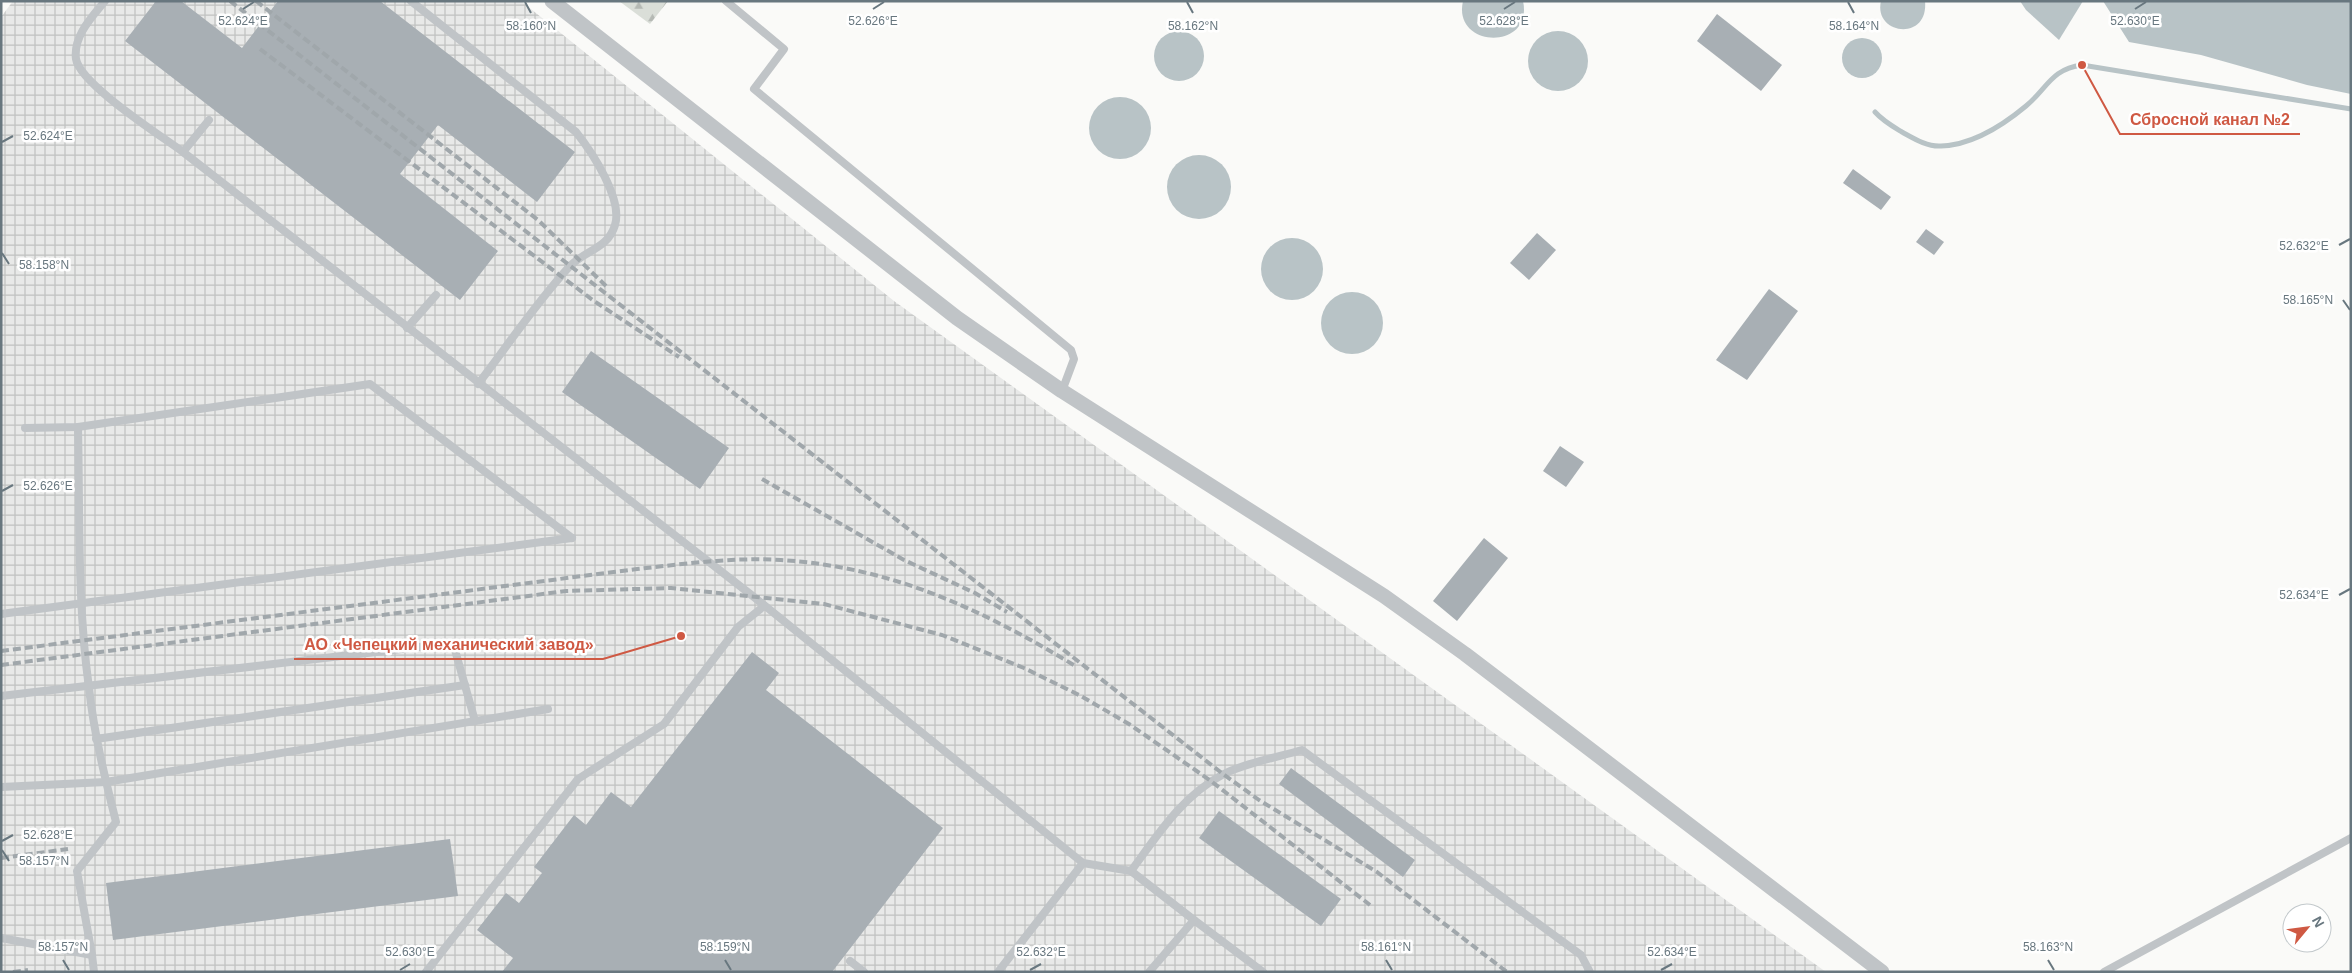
<svg xmlns="http://www.w3.org/2000/svg" width="2352" height="973" viewBox="0 0 2352 973" font-family="Arial,sans-serif">
<style>
.industrial{fill:url(#industrial-grid)}
.forest{fill:url(#forest-firs)}
.water{fill:#b8c3c6}
.lines{fill:none;stroke-linecap:round;stroke-linejoin:round}
.stream{stroke:#b8c3c6;stroke-width:5}
.building{fill:#a8afb4}
.lane{stroke:#c0c4c7;stroke-width:8}
.street{stroke:#c0c4c7;stroke-width:15}
.rail{stroke:#a0a7ab;stroke-width:4;stroke-dasharray:8 4;stroke-linecap:butt}
.ticks{fill:none;stroke:#68777f;stroke-width:2}
.ticks-label{font-size:12px;text-anchor:middle;fill:#68777f;stroke:#fff;stroke-width:5;stroke-linejoin:round;paint-order:stroke}
.leader{fill:none;stroke:#cf5943;stroke-width:2}
.callout-dot{fill:#cf5943;stroke:#fff;stroke-width:2}
.callout-label{font-size:16px;text-anchor:middle;font-weight:bold;fill:#cf5943;stroke:#fff;stroke-width:5;stroke-linejoin:round;paint-order:stroke}
</style>
<defs>
<pattern id="industrial-grid" width="8" height="8" patternUnits="userSpaceOnUse" patternTransform="scale(1.25)"><rect width="8" height="8" fill="#e8e9e8"/><path d="M0 4h8M4 0v8" fill="none" stroke="#c0c2c1"/></pattern>
<pattern id="forest-firs" width="22" height="20" patternUnits="userSpaceOnUse" patternTransform="scale(1.25)"><rect width="22" height="20" fill="#daded8"/><path d="M5 1l3.5 6h-7zM16 11l3.5 6h-7z" fill="#b5b9b4"/></pattern>
</defs>
<rect width="100%" height="100%" fill="#fafaf8"/>
<!-- industrial -->
<polygon class="industrial" points="13,1 521,1 894,301 1826,972 1,972 1,17"/>
<!-- forest -->
<polygon class="forest" points="619,1 668,1 650,24"/>
<!-- water -->
<g class="water">
<path d="M1463 1H1523C1534 51 1452 49 1463 1Z"/>
<path d="M1881 1H1925C1929 42 1873 35 1881 1Z"/>
<polygon points="2020,1 2083,1 2059,40 2026,10"/>
<polygon points="2103,1 2351,1 2351,94 2307,85 2201,55 2129,42"/>
<circle cx="1558" cy="61" r="30"/>
<circle cx="1179" cy="56" r="25"/>
<circle cx="1862" cy="58" r="20"/>
<circle cx="1120" cy="128" r="31"/>
<circle cx="1199" cy="187" r="32"/>
<circle cx="1292" cy="269" r="31"/>
<circle cx="1352" cy="323" r="31"/>
</g>
<g class="lines">
<!-- stream -->
<path class="stream" d="M1875 112C1883 121 1892 126 1902 132 1913 138 1927 147 1941 146 1972 145 2002 126 2026 106 2047 89 2051 69 2082 65L2351 109"/>
</g>
<!-- building -->
<g class="building">
<polygon points="156,1 181,1 242,48 278,1 380,1 575,152 537,202 438,125 400,174 498,251 460,300 125,41"/>
<polygon points="1717,14 1782,65 1761,91 1697,41"/>
<polygon points="1853,169 1891,197 1881,210 1843,183"/>
<polygon points="1926,229 1944,242 1934,255 1916,242"/>
<polygon points="1537,233 1556,250 1529,280 1510,263"/>
<polygon points="1769,289 1798,311 1747,380 1716,360"/>
<polygon points="591,351 729,448 700,489 562,392"/>
<polygon points="1560,446 1584,462 1566,487 1543,471"/>
<polygon points="1484,538 1508,558 1457,621 1433,601"/>
<polygon points="752,652 779,673 766,690 943,828 832,972 502,972 513,958 477,930 506,893 519,903 542,873 534,867 574,815 586,825 611,792 631,807"/>
<polygon points="1291,768 1415,860 1403,877 1279,784"/>
<polygon points="1219,811 1341,899 1321,926 1199,838"/>
<polygon points="450,839 458,896 113,940 106,883"/>
</g>
<g class="lines">
<!-- lane -->
<g class="lane">
<path d="M105 1C92 17 73 36 76 59 80 84 160 135 183 152L754 597 1083 863"/>
<path d="M411 1 576 132C592 152 623 199 615 225 608 249 585 250 569 267 536 303 508 345 478 384"/>
<polyline points="726,1 784,49 754,89 1071,350 1074,359 1062,391"/>
<polyline points="183,152 209,120"/>
<polyline points="407,328 436,295"/>
<path d="M78 427C80 514 77 602 89 688 94 734 105 778 116 822L77 871 92 955"/>
<polyline points="25,428 78,427 370,384 572,538"/>
<polyline points="1,614 572,538"/>
<polyline points="1,696 453,643 475,721"/>
<polyline points="96,739 465,685"/>
<polyline points="1,787 106,782 548,709"/>
<path d="M1131 871C1157 836 1182 796 1222 775 1242 764 1278 757 1302 750L1581 955 1590 972"/>
<polyline points="1194,920 1263,972"/>
<polyline points="1,938 92,955 94,972"/>
<polyline points="850,961 864,972"/>
<polyline points="426,972 578,779 664,724 738,627 764,606"/>
<polyline points="998,972 1083,863 1131,871 1194,920 1149,972"/>
<polyline points="2104,972 2351,838"/>
</g>
<!-- street -->
<polyline class="street" points="552,1 957,318 1062,391 1384,596 1465,654 1882,972"/>
<!-- rail -->
<g class="rail">
<polyline points="230,1 1223,774 1259,800 1377,872 1507,972"/>
<polyline points="256,1 538,220 606,286"/>
<polyline points="260,49 594,301 679,357"/>
<polyline points="762,479 904,560 975,593 1007,612"/>
<path d="M1 651 637 569C684 564 733 557 781 560 893 567 983 610 1077 667"/>
<polyline points="1,665 566,591 671,588 824,604 942,635 1024,668 1079,695 1129,724 1211,781 1370,905"/>
<polyline points="1,858 68,849"/>
<polyline points="13,972 28,970"/>
</g>
</g>
<!-- ticks -->
<path class="ticks" d="M525 2 531 13M1187 2 1193 13M1848 2 1854 13M243 9 254 2M873 9 884 2M1504 9 1515 2M2135 9 2146 2M2 142 13 136M2339 245 2350 239M2 253 9 264M2343 300 2350 310M2 491 13 485M2339 595 2350 589M2 841 13 835M2 850 9 861M63 960 69 970M725 960 731 970M1386 960 1392 970M2048 960 2054 970M400 970 410 964M1030 970 1041 964M1661 970 1672 964"/>
<g class="ticks-label">
<text x="243" y="25">52.624°E</text>
<text x="873" y="25">52.626°E</text>
<text x="1504" y="25">52.628°E</text>
<text x="2135" y="25">52.630°E</text>
<text x="531" y="30">58.160°N</text>
<text x="1193" y="30">58.162°N</text>
<text x="1854" y="30">58.164°N</text>
<text x="48" y="140">52.624°E</text>
<text x="2304" y="250">52.632°E</text>
<text x="44" y="269">58.158°N</text>
<text x="2308" y="304">58.165°N</text>
<text x="48" y="490">52.626°E</text>
<text x="2304" y="599">52.634°E</text>
<text x="48" y="839">52.628°E</text>
<text x="44" y="865">58.157°N</text>
<text x="63" y="951">58.157°N</text>
<text x="725" y="951">58.159°N</text>
<text x="1386" y="951">58.161°N</text>
<text x="2048" y="951">58.163°N</text>
<text x="410" y="956">52.630°E</text>
<text x="1041" y="956">52.632°E</text>
<text x="1672" y="956">52.634°E</text>
</g>
<!-- callouts -->
<path class="leader" d="M2082 65L2120 134H2300M681 636L603 659H294"/>
<g class="callout-dot">
<circle cx="2082" cy="65" r="5"/>
<circle cx="681" cy="636" r="5"/>
</g>
<g class="callout-label">
<text x="2210" y="125">Сбросной канал №2</text>
<text x="449" y="650">АО «Чепецкий механический завод»</text>
</g>
<!-- border -->
<rect width="2352" height="973" fill="none" stroke="#68777f" stroke-width="5"/>
<!-- north arrow -->
<g transform="translate(2307 928) rotate(61)"><circle r="24" fill="#ffffff" stroke="#c3c9cc"/>
<path d="M0-4L9 19L0 12L-9 19Z" fill="#cf5943"/>
<text y="-8" font-size="14" font-weight="bold" text-anchor="middle" fill="#68777f">N</text>
</g>
</svg>
